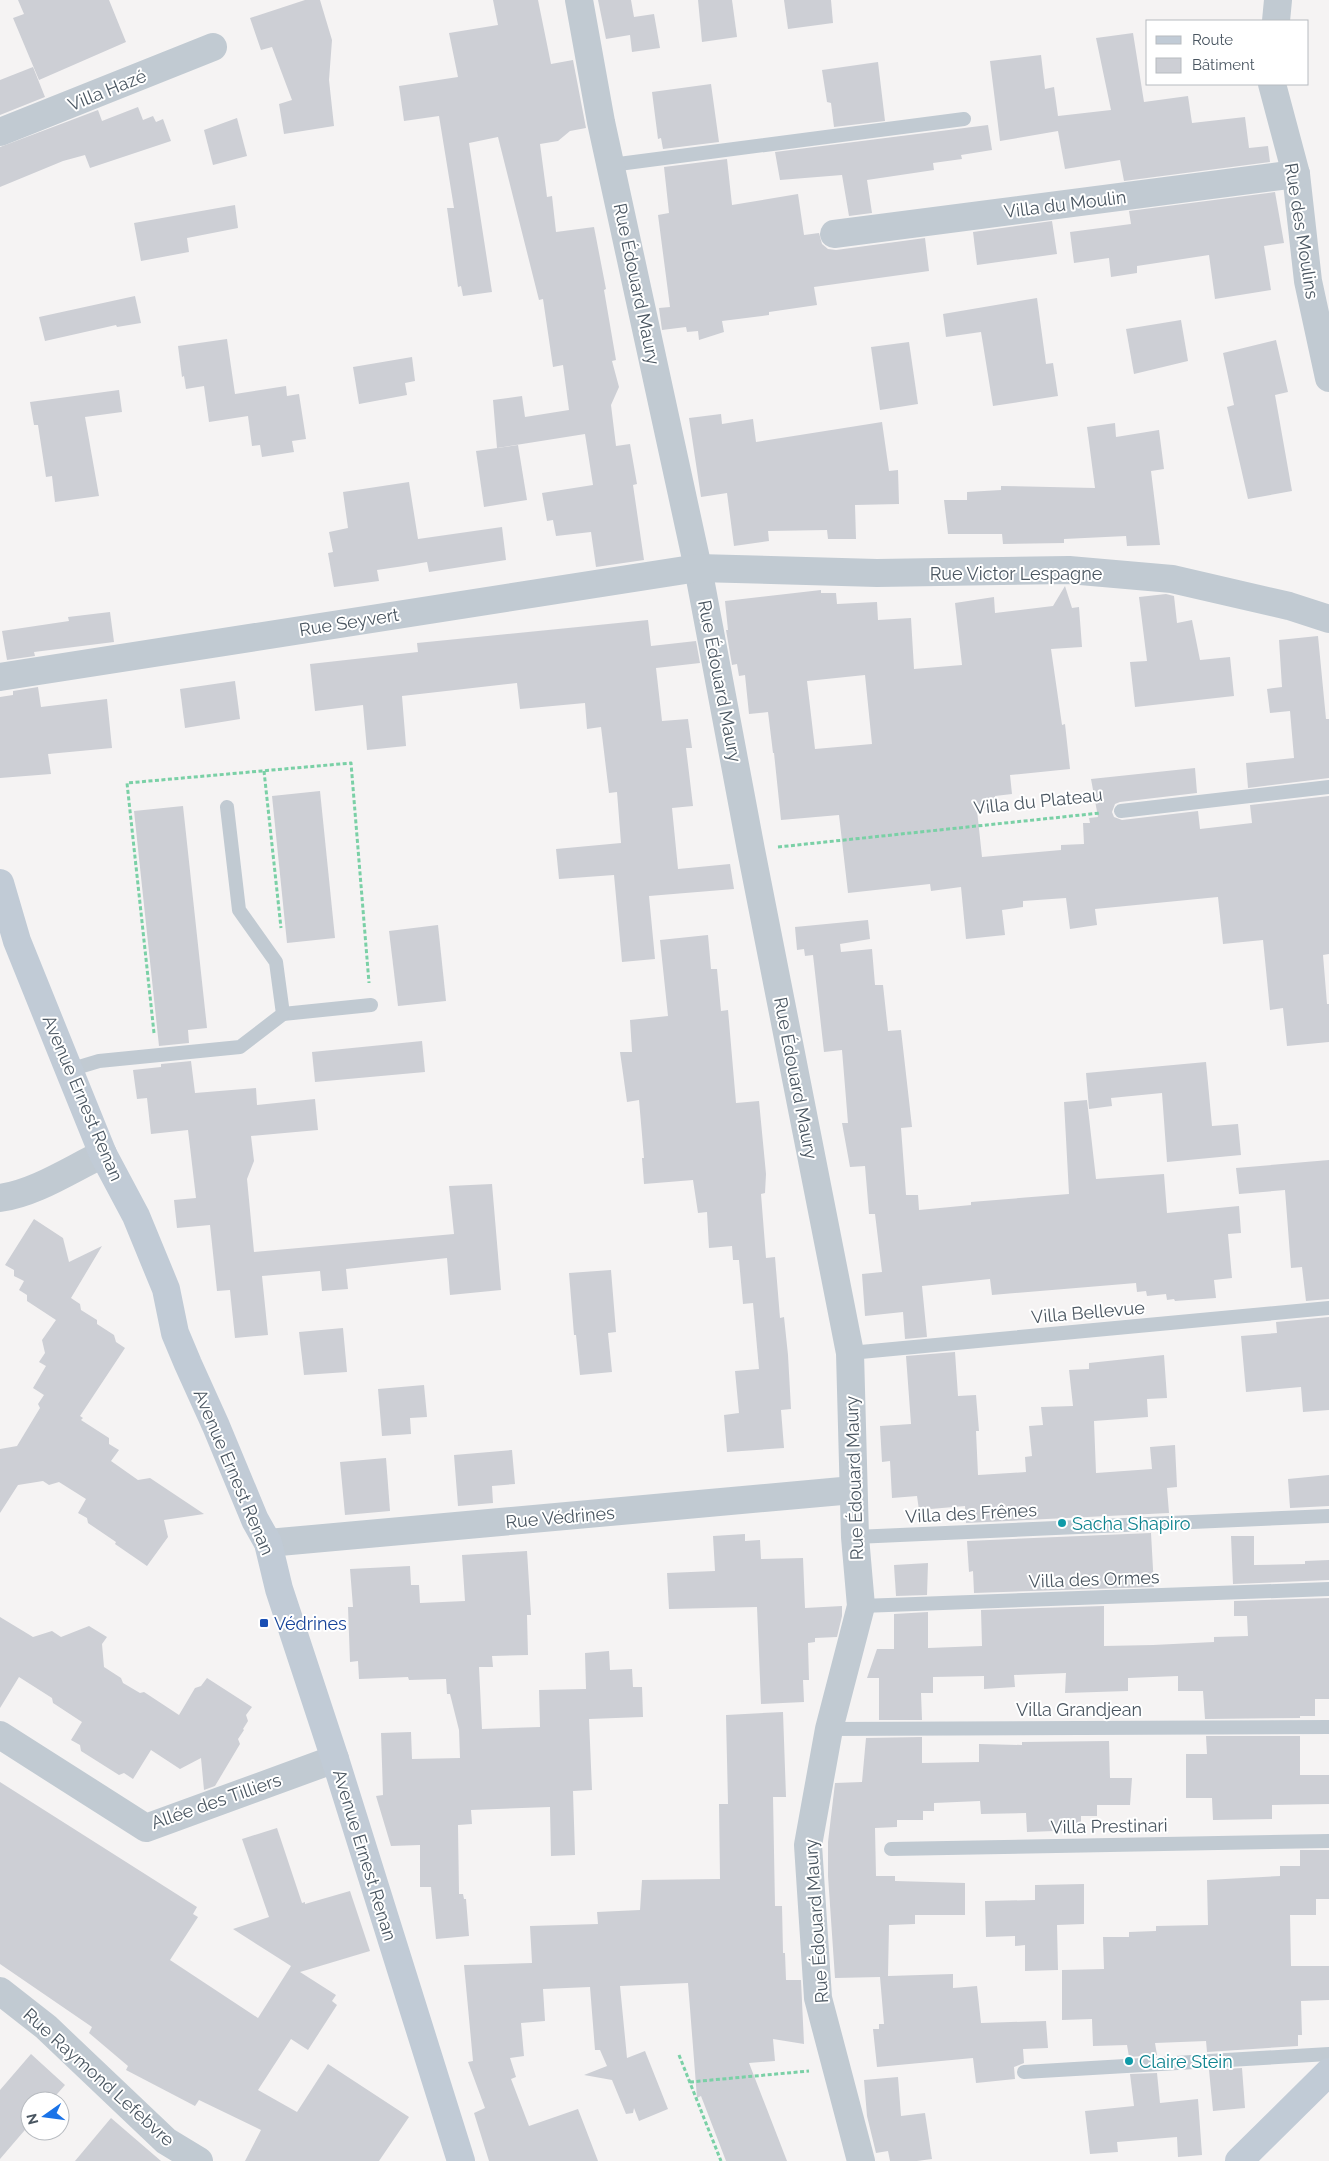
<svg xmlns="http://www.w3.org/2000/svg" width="1329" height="2161" viewBox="0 0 1329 2161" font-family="Raleway,sans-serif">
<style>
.building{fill:#cdcfd5;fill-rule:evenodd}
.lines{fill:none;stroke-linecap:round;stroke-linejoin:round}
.path{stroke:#7ad0a6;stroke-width:3;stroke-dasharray:4 2.5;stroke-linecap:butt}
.lane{stroke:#c1cad2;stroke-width:14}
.street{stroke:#c1cad2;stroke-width:28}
.secondary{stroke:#c1cbd6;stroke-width:28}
.culture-dot{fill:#0f9aa8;stroke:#fff;stroke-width:2}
.transit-dot{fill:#1a4fb4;stroke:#fff;stroke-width:2}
.labels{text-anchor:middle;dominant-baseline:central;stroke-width:4;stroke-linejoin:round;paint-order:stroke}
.street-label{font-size:18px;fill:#4a5661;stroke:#fff}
.culture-label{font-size:18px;fill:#0d838f;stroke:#fff;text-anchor:start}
.transit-label{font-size:18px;fill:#164399;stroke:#fff;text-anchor:start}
</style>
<rect width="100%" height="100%" fill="#f5f3f3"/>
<!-- building -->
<g class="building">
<polygon points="18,0 109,0 126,42 39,80 13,18 24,14"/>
<polygon points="305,0 320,0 332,40 329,80 334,126 284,134 279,104 292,100 272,47 261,50 250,18"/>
<polygon points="493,0 538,0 551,64 573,60 586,128 570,131 558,141 540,144 547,197 552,196 556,232 594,227 606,289 604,290 616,360 612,361 619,387 611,405 616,446 630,444 637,484 633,485 644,560 596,567 591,532 556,536 553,520 547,521 542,493 593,485 585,434 497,448 493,400 522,396 525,417 569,410 563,365 553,367 543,299 539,300 498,137 469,143 492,292 463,296 461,286 458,287 447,208 454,208 439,116 404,121 399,86 458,77 449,33 498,25"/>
<polygon points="598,0 631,0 634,17 654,14 660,48 632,52 630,35 606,39"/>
<polygon points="698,0 732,0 737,37 702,42"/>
<polygon points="784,0 831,0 833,23 788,29"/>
<polygon points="1133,33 1144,102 1188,96 1192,123 1245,117 1249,148 1268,146 1270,162 1124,181 1120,160 1065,169 1058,131 1000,141 990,61 1041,55 1045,89 1054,87 1058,116 1111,110 1096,38"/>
<polygon points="878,62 885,121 834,127 831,103 827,102 822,70"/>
<polygon points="33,67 45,97 0,115 0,80"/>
<polygon points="711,84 719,142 663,149 661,138 658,139 652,92"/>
<polygon points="138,107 143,120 153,116 156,122 163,119 171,141 90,168 85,155 63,161 0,187 0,147 98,110 102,121"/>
<polygon points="237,118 247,156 213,165 204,130"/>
<polygon points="988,125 992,150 961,155 962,159 933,163 934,170 867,180 872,213 849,216 842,175 780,180 775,152"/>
<polygon points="727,159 732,205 798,194 804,235 819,233 822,244 828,249 836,250 925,238 929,271 814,287 817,305 769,312 769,315 722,321 724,332 699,340 698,331 687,332 686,327 662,330 659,308 670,307 658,215 669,213 664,167"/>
<polygon points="1275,192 1284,243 1264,246 1271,290 1215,299 1209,255 1137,266 1137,273 1111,277 1109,258 1074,263 1070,232 1131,224 1129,211"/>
<polygon points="235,205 238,228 187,238 189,252 141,261 134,223"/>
<polygon points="1052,221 1057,254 977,265 973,232"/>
<polygon points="135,296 141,323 117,327 116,325 45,341 39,317"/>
<polygon points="1037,298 1046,364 1053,363 1058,396 993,406 981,332 946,337 943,314"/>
<polygon points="1181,320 1188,361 1134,374 1126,329"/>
<polygon points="227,339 235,394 286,386 287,396 299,394 306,439 292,441 294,452 262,457 260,445 252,446 248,416 209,422 204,386 186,389 184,376 182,377 178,346"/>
<polygon points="1276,340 1288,392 1275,395 1292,491 1248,499 1227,407 1234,405 1223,353"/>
<polygon points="909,342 918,404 880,410 871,347"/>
<polygon points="412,357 415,381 405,383 407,395 359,404 353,367"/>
<polygon points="119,390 122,412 85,417 99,496 55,502 52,476 46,477 38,425 34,425 30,402"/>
<polygon points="721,414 722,424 753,419 756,442 882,422 889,471 898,470 899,504 855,505 856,539 828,539 827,530 768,531 769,541 734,546 727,493 701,497 689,418"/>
<polygon points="1115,423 1116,437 1159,430 1164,469 1151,471 1160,545 1127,546 1126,536 1064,539 1064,543 1003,544 1002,534 948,534 944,500 967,500 967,492 1001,490 1001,486 1095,488 1087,427"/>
<polygon points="518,445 527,500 484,507 476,451"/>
<polygon points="409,482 418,539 502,527 506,560 429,572 427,562 404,566 377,570 379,581 334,587 328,553 333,552 329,532 348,528 343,492"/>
<path d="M1065 586 1072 608 1079 607 1082 647 1051 649 1062 725 1065 724 1070 769 1010 775 1012 794 995 796V799L989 800V808L977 810 982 857 1061 850V845L1084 844 1083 823H1090L1089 818 1098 817 1091 779 1195 768 1197 793 1120 802 1115 804 1112 812 1114 817 1122 820 1198 811 1200 829 1252 823 1250 805 1329 796V954L1323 955 1327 1004H1329V1042L1287 1046 1283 1008 1270 1010 1263 940 1223 944 1218 897 1095 909 1097 925 1070 929 1066 898 1023 901V907L1002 910 1005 935 966 939 961 887 931 891 930 884 848 893 839 815 781 820 774 753H773L768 712 749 714 745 675 739 676 737 664 732 665 726 630H728L725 601 821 590V593H836L837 604 877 602 878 620 911 618 914 669 962 665 955 603 994 597 995 613 1053 606ZM865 675 872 744 815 749 807 681Z"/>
<polygon points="1166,594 1174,596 1177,623 1192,620 1200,660 1230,657 1234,696 1135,707 1130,662 1147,661 1139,597"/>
<polygon points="110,612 114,642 34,652 35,656 7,660 2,631 69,621 68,617"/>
<polygon points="648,620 651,646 696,641 700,663 656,668 662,721 688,719 692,748 686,748 693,806 672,808 678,869 730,864 734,889 649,896 655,959 622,962 614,875 559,879 556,849 621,843 617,792 609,793 601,727 587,729 585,703 520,709 517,683 402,696 406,746 367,750 363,705 315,711 310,664 418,652 417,643"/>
<polygon points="1318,636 1326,719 1329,719 1329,778 1248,788 1246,763 1294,758 1290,711 1270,713 1267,689 1282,687 1279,640"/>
<polygon points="235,681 240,719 185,728 180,689"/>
<polygon points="38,687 41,707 107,699 112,748 48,754 51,774 0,778 0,697 13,695 13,691"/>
<polygon points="320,791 335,938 287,943 272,796"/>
<polygon points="183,806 207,1028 188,1030 189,1043 159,1046 134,811"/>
<polygon points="868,920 870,939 840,944 841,952 872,949 875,985 883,985 888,1031 901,1030 912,1127 901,1128 906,1195 918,1195 919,1210 971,1205 971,1202 1069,1194 1064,1102 1087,1100 1096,1179 1164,1174 1167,1213 1239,1206 1241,1233 1228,1234 1232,1278 1214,1280 1216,1298 1175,1301 1174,1299 1167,1300 1166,1294 1147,1296 1146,1291 1137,1292 1136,1283 992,1295 990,1279 922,1286 927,1337 905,1339 903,1312 865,1316 862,1274 882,1272 875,1214 869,1214 865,1166 850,1167 842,1123 848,1123 842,1050 824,1052 813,955 805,956 804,949 797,950 795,927"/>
<polygon points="438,925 446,1001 398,1006 389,931"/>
<polygon points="708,935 711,969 717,969 721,1011 728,1010 736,1103 759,1101 766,1174 765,1193 761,1194 766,1258 775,1257 780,1318 784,1317 788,1355 791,1409 781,1410 784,1448 727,1452 724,1415 739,1413 735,1371 759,1369 753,1303 743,1304 739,1260 733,1260 732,1246 709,1248 707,1212 698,1213 693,1180 644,1184 642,1158 644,1158 639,1100 627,1102 620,1052 632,1052 630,1020 668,1016 660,940"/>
<polygon points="422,1041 425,1072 315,1082 312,1052"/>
<polygon points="191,1061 195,1093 256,1088 257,1105 315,1099 318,1130 251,1136 254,1161 247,1179 254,1252 454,1234 449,1186 492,1184 501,1290 450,1295 447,1258 346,1269 348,1289 322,1291 320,1271 262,1276 268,1335 235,1338 230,1290 217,1291 210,1225 177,1228 174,1200 196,1198 188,1130 151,1134 147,1098 137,1099 133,1070 161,1067 161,1064"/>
<polygon points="1206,1062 1212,1126 1238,1124 1241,1155 1167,1162 1162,1093 1111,1098 1112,1106 1089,1109 1086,1073"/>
<polygon points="1329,1160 1329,1299 1306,1301 1302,1267 1291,1268 1285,1190 1239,1194 1236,1168"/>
<polygon points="34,1219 63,1238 69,1262 102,1246 71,1298 80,1304 81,1310 97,1320 97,1324 114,1335 116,1342 125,1348 80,1416 83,1418 81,1420 109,1438 109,1444 119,1450 111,1461 138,1480 150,1478 204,1514 164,1520 168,1537 147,1566 115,1544 116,1542 88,1523 87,1518 78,1513 86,1499 59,1482 49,1485 43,1481 18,1485 0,1513 0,1449 17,1446 40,1408 38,1404 44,1395 33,1388 46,1366 39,1362 45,1353 42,1340 56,1320 27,1301 27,1295 19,1290 24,1281 14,1276 14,1270 5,1265"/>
<polygon points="611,1270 616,1332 608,1333 612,1372 580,1375 576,1335 574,1335 569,1273"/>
<polygon points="1329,1317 1329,1410 1303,1412 1301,1387 1246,1392 1241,1336 1277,1333 1276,1322"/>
<polygon points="343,1328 347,1372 304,1375 299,1332"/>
<polygon points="955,1352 958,1396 976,1395 979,1431 976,1431 978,1475 1026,1472 1025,1457 1032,1456 1029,1426 1043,1425 1041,1407 1073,1406 1069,1370 1089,1369 1089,1363 1164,1355 1167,1398 1147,1399 1148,1417 1094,1421 1096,1473 1152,1469 1150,1447 1175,1445 1177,1487 1167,1488 1169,1513 966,1523 965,1506 919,1510 917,1496 892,1498 890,1461 882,1462 880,1426 911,1424 906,1356"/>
<polygon points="424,1385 427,1417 410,1418 411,1434 382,1436 378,1389"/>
<polygon points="512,1450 515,1484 492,1486 493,1503 458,1506 454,1455"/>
<polygon points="386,1458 390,1511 345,1515 340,1462"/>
<polygon points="1329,1475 1329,1506 1290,1508 1288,1479"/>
<polygon points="1151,1533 1154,1587 974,1593 973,1571 969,1572 967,1541"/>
<polygon points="745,1534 745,1541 760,1540 761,1559 803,1558 805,1608 842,1606 842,1616 837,1637 815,1638 815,1642 808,1643 809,1680 803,1680 804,1702 761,1704 757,1607 669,1609 667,1573 715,1571 713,1536"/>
<polygon points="1231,1536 1254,1536 1254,1565 1305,1564 1305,1561 1329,1560 1329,1580 1233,1584"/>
<polygon points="527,1551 531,1615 527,1615 528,1655 492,1656 493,1667 479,1667 482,1729 540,1727 539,1690 586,1689 585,1653 609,1651 610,1670 632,1669 633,1687 642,1687 643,1717 589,1719 592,1790 573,1791 575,1855 551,1856 550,1807 471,1810 472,1824 458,1825 459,1894 463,1894 464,1899 466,1899 469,1936 436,1939 431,1887 420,1887 420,1845 391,1846 376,1796 383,1795 381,1733 411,1732 412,1759 460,1758 459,1730 450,1694 447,1694 446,1679 409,1680 408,1677 359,1679 358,1661 350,1662 348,1607 353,1607 350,1569 410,1566 411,1585 419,1585 420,1603 465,1601 462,1555"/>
<polygon points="928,1563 927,1595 896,1596 894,1565"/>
<polygon points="1329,1598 1329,1699 1315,1699 1315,1716 1300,1716 1300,1718 1205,1719 1203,1691 1178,1691 1178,1676 1128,1678 1128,1691 1065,1693 1066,1673 1014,1675 1015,1687 984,1689 984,1676 933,1677 933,1693 921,1693 922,1720 879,1720 879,1678 867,1678 877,1649 894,1649 894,1614 928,1612 928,1648 982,1646 981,1610 1104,1606 1104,1646 1153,1645 1214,1642 1214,1637 1248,1636 1247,1616 1234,1616 1234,1601"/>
<polygon points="0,1617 33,1637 52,1631 61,1637 89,1626 107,1637 102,1644 104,1667 121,1678 123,1683 140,1693 144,1692 179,1715 195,1688 201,1686 207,1678 252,1707 246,1715 248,1721 243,1729 244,1730 238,1739 240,1744 215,1786 204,1790 201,1758 180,1769 151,1750 133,1779 124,1773 119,1775 81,1751 80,1745 71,1740 82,1722 53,1703 52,1698 19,1677 0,1708"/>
<polygon points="783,1712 786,1797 773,1797 775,1906 782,1906 783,1953 785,1953 786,1980 801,1980 804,2044 773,2039 775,2061 749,2063 787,2161 726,2161 701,2096 697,2098 688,1983 620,1986 627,2058 645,2051 668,2109 639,2121 634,2108 633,2113 626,2114 612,2080 584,2075 607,2066 600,2050 595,2050 590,1987 543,1989 545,2021 521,2023 524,2056 510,2058 516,2077 511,2079 529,2126 578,2109 598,2161 489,2161 474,2113 485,2108 468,2062 473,2061 464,1965 532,1963 530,1926 598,1924 597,1912 640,1910 642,1880 720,1879 719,1804 728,1804 726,1715"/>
<polygon points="1206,1736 1300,1736 1300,1775 1329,1775 1329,1804 1272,1805 1272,1819 1213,1820 1212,1798 1186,1798 1186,1754 1207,1754"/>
<polygon points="922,1737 922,1763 979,1762 979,1744 1022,1745 1022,1742 1109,1741 1110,1778 1132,1778 1130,1805 1097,1805 1097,1816 1081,1816 1081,1830 1027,1832 1026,1813 981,1814 980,1801 934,1803 934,1811 923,1811 923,1820 897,1820 897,1827 875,1828 876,1876 895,1876 895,1881 965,1883 965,1915 915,1915 915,1924 889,1925 888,1976 953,1974 953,1988 977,1986 981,2023 1046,2021 1048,2048 1023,2049 1024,2063 1014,2067 1015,2079 976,2083 973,2058 877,2067 873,2029 879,2029 879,2024 884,2024 880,1977 835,1978 828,1876 828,1842 835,1783 862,1782 866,1738"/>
<polygon points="0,1782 197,1907 193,1914 198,1917 170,1960 258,2018 291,1966 233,1929 269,1917 242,1839 277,1828 302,1903 305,1902 305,1904 350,1891 370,1951 300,1972 336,1995 332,2001 337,2005 308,2050 291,2039 258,2090 297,2112 328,2064 409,2117 379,2161 245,2161 261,2130 199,2100 195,2106 126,2070 128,2066 89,2033 92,2027 0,1964"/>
<polygon points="1300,1850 1329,1850 1329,1899 1316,1899 1316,1915 1290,1915 1291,1966 1329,1966 1329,2000 1301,2001 1302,2035 1298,2035 1298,2046 1207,2052 1206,2041 1155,2043 1157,2055 1129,2057 1127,2045 1093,2046 1092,2019 1062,2020 1062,1970 1104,1969 1103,1937 1129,1937 1129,1932 1156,1931 1156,1926 1208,1925 1207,1880 1280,1876 1280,1866 1300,1866"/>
<polygon points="1084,1884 1084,1924 1057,1925 1058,1970 1025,1971 1025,1945 1015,1946 1015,1936 986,1937 985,1901 1035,1900 1035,1885"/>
<polygon points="31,2054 65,2085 51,2101 30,2101 30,2124 0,2159 0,2090"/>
<polygon points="1242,2068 1245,2108 1213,2111 1209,2070"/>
<polygon points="1157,2073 1160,2103 1198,2099 1202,2155 1178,2157 1177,2137 1117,2142 1118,2152 1090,2154 1085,2111 1134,2106 1130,2074"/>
<polygon points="898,2077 901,2116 925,2113 932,2159 917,2161 890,2161 888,2151 876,2153 867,2116 864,2080"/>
<polygon points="111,2118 161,2161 75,2161"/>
</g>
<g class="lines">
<!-- path -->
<g class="path">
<polyline points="264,771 281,928"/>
<polyline points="778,847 1100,813"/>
<polyline points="154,1033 127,783 351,763 369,983"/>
<polyline points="679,2055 721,2161"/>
<polyline points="690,2082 809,2071"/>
</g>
<!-- lane -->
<g class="lane">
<polyline points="611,165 964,119"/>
<polyline points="1121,811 1329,787"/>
<polyline points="283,1014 371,1005"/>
<polyline points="69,1070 99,1061 240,1047 283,1014 276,962 239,910 227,807"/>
<polyline points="850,1353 1329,1308"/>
<polyline points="855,1537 1329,1516"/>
<polyline points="861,1606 1329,1589"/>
<polyline points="829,1729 1329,1727"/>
<polyline points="891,1849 1329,1841"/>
<polyline points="1024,2072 1329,2054"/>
</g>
<!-- street -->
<g class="street">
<polyline points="579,0 601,122 698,568 751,850 850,1353 855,1537 861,1606 829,1729 808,1845 818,1998 861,2161"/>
<polyline points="1276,21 1278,0"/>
<polyline points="1272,84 1296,174 1308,281 1329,378"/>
<polyline points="0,132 213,47"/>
<polyline points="834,234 1296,174"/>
<polyline points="0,677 698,568 877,573 1069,570 1172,579 1289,606 1329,619"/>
<path d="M0 1198C36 1193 71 1169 103 1154"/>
<polyline points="268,1543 853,1490"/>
<polyline points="0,1735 146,1828 335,1759"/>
<polyline points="0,1991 46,2027 166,2141 199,2161"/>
</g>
<!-- secondary -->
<g class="secondary">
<polyline points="0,883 17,941 69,1070 103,1154 136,1216 166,1289 175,1333 188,1364 216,1426 255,1520 268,1543 279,1589 335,1759 461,2161"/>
<polyline points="1239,2161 1329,2072"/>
</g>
</g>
<!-- markers -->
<g class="culture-dot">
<circle cx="1062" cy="1523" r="5"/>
<circle cx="1129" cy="2061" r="5"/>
</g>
<rect class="transit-dot" x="259" y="1618" width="10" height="10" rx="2.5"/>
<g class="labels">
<!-- street labels -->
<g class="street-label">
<text transform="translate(107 90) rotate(-22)">Villa Hazé</text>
<text transform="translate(1065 204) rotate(-7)">Villa du Moulin</text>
<text transform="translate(1302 231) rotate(81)">Rue des Moulins</text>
<text transform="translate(637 284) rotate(78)">Rue Édouard Maury</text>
<text x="1016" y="573">Rue Victor Lespagne</text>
<text transform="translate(349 622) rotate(-9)">Rue Seyvert</text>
<text transform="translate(720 681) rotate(79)">Rue Édouard Maury</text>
<text transform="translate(1038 801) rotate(-6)">Villa du Plateau</text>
<text transform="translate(796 1078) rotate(79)">Rue Édouard Maury</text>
<text transform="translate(83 1098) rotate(67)">Avenue Ernest Renan</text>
<text transform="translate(1088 1312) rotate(-5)">Villa Bellevue</text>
<text transform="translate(234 1472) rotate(67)">Avenue Ernest Renan</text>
<text transform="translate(854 1478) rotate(-92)">Rue Édouard Maury</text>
<text transform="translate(971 1513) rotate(-3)">Villa des Frênes</text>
<text transform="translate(560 1517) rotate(-5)">Rue Védrines</text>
<text transform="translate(1094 1579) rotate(-2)">Villa des Ormes</text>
<text x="1079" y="1709">Villa Grandjean</text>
<text transform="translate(216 1801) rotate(-19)">Allée des Tilliers</text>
<text transform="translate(1109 1826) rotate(-1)">Villa Prestinari</text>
<text transform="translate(365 1855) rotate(73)">Avenue Ernest Renan</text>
<text transform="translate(816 1921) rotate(-94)">Rue Édouard Maury</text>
<text transform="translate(99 2077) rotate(42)">Rue Raymond Lefebvre</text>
</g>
<!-- culture labels -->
<g class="culture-label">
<text x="1072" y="1523">Sacha Shapiro</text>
<text x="1139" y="2061">Claire Stein</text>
</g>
<!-- transit labels -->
<g class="transit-label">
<text x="274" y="1623">Védrines</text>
</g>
</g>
<!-- legend -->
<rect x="1146" y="20" width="162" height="65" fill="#ffffff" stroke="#b7bbc0"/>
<rect x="1156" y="36" width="25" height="8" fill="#c1cbd6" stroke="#b7bbc0"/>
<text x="1192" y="45" font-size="15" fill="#4a5661">Route</text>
<rect x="1156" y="58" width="25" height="15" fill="#cdcfd5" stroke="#b7bbc0"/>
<text x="1192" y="70" font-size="15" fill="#4a5661">Bâtiment</text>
<!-- north arrow -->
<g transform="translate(45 2116) rotate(256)"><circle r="24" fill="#ffffff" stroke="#b7bbc0"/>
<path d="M0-4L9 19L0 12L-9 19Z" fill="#1a73e8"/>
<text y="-8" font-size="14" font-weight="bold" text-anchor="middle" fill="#4a5661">N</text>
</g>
</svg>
